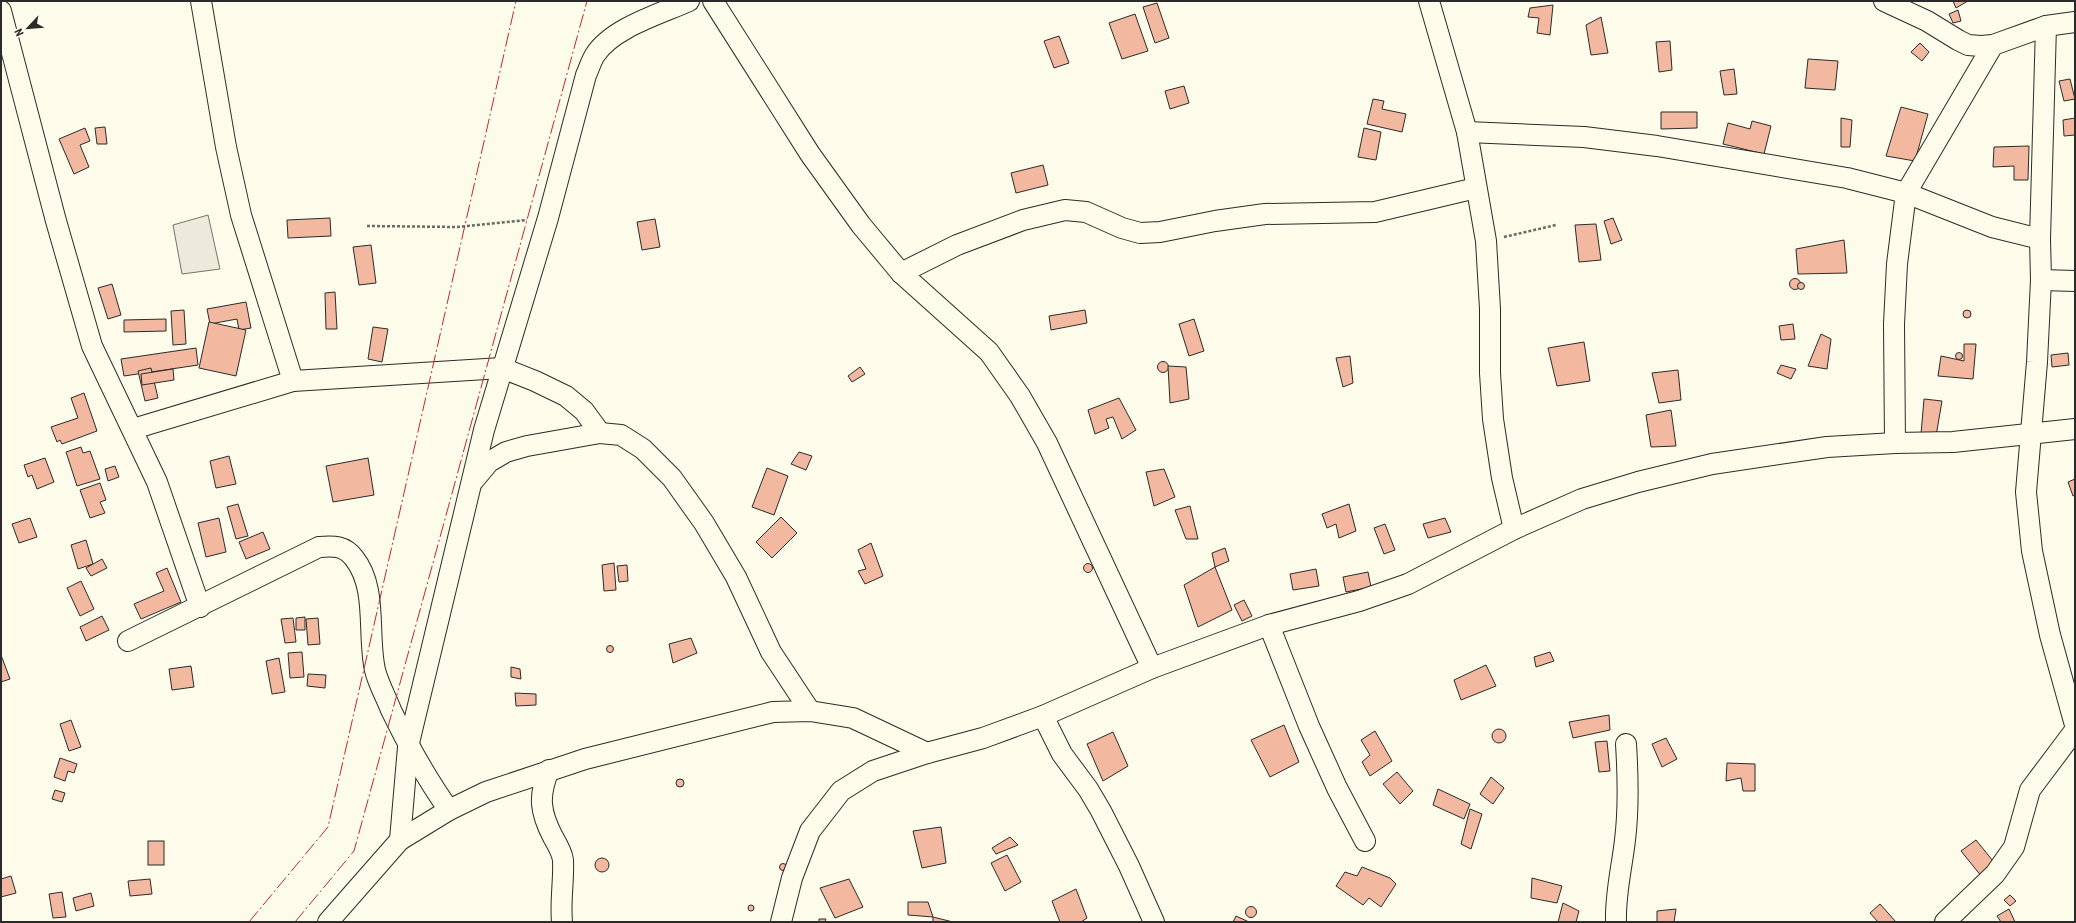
<svg xmlns="http://www.w3.org/2000/svg" width="2076" height="923" viewBox="0 0 2076 923" font-family="'Roboto Condensed',sans-serif">
<style>
.green{fill:#ecebdb;stroke:#74746e}
.building{fill:#f2b8a0;stroke:#2b2b2b}
.lines{fill:none;stroke-linecap:round;stroke-linejoin:round}
.minor-casing{stroke:#2b2b2b;stroke-width:22}
.path{stroke:#6a6964;stroke-width:2.5;stroke-dasharray:3 2;stroke-linecap:butt}
.minor{stroke:#fdfbea;stroke-width:20}
.power{stroke:#c62828;stroke-width:1;stroke-dasharray:14 3 2 3;stroke-linecap:butt}
</style>
<rect width="100%" height="100%" fill="#fdfbea"/>
<!-- green -->
<polygon class="green" points="208,215 220,269 182,274 173,225"/>
<!-- building -->
<g class="building">
<polygon points="1953,1 1968,1 1956,8"/>
<polygon points="1157,3 1169,38 1155,43 1143,7"/>
<polygon points="1553,5 1550,35 1537,33 1539,18 1528,17 1530,8"/>
<polygon points="1958,10 1961,21 1953,23 1949,14"/>
<polygon points="1135,14 1148,51 1122,59 1109,23"/>
<polygon points="1601,17 1608,53 1591,55 1586,25"/>
<polygon points="1059,36 1069,63 1054,68 1044,41"/>
<polygon points="1670,41 1672,70 1659,72 1656,42"/>
<polygon points="1920,43 1929,52 1922,61 1911,52"/>
<polygon points="1808,59 1838,61 1835,90 1805,88"/>
<polygon points="1734,69 1737,94 1724,95 1720,71"/>
<polygon points="2070,79 2075,99 2064,101 2059,81"/>
<polygon points="1184,86 1189,103 1170,109 1165,91"/>
<polygon points="1373,99 1384,101 1382,109 1406,114 1402,132 1367,124"/>
<polygon points="1901,107 1928,114 1915,161 1886,156"/>
<polygon points="1661,112 1697,112 1697,128 1661,129"/>
<polygon points="1841,118 1852,120 1850,147 1841,147"/>
<polygon points="2075,118 2075,135 2064,136 2063,120"/>
<polygon points="1752,121 1771,126 1764,154 1723,144 1728,123 1750,129"/>
<polygon points="105,127 107,144 97,144 95,128"/>
<polygon points="85,128 90,141 80,145 89,167 74,174 59,139"/>
<polygon points="1364,128 1381,132 1376,160 1358,157"/>
<polygon points="2029,146 2028,180 2014,180 2014,166 1993,167 1994,147"/>
<polygon points="1043,165 1048,185 1016,193 1011,173"/>
<polygon points="330,218 331,236 288,238 287,220"/>
<polygon points="1613,218 1622,240 1611,244 1604,221"/>
<polygon points="655,219 660,247 642,250 637,222"/>
<polygon points="1596,224 1601,260 1579,262 1575,225"/>
<polygon points="1844,240 1847,273 1798,274 1796,249"/>
<polygon points="371,245 376,283 359,285 353,247"/>
<circle cx="1795" cy="284" r="5.5"/>
<circle cx="1801" cy="286" r="3.5"/>
<polygon points="112,284 121,315 108,319 98,288"/>
<polygon points="335,292 337,329 326,329 325,293"/>
<polygon points="246,302 251,328 239,330 237,319 210,324 207,309"/>
<circle cx="1967" cy="314" r="4"/>
<polygon points="184,310 186,344 173,345 171,311"/>
<polygon points="1085,310 1087,323 1051,330 1049,316"/>
<polygon points="166,319 166,331 124,332 124,320"/>
<polygon points="1194,319 1204,351 1189,356 1179,324"/>
<polygon points="209,322 246,330 236,376 199,368"/>
<polygon points="1793,324 1795,339 1781,340 1779,326"/>
<polygon points="373,327 388,329 382,362 368,359"/>
<polygon points="1821,334 1831,339 1827,369 1808,366"/>
<polygon points="1584,342 1590,381 1557,386 1548,348"/>
<polygon points="1964,344 1976,344 1973,379 1938,376 1941,356 1964,361"/>
<polygon points="196,348 198,365 124,376 121,359"/>
<circle cx="1959" cy="356" r="3.5"/>
<polygon points="2068,353 2069,365 2052,367 2051,355"/>
<polygon points="1350,356 1353,383 1343,387 1336,358"/>
<circle cx="1163" cy="367" r="5.5"/>
<polygon points="1781,365 1796,369 1791,379 1777,373"/>
<polygon points="1168,366 1186,367 1189,399 1170,403"/>
<polygon points="860,367 865,374 852,382 848,376"/>
<polygon points="151,368 158,398 145,401 138,371"/>
<polygon points="173,369 174,380 142,385 141,374"/>
<polygon points="1678,370 1681,400 1659,403 1652,373"/>
<polygon points="84,393 97,431 62,444 60,440 57,442 51,427 78,418 71,398"/>
<polygon points="1119,398 1136,430 1122,439 1113,417 1106,419 1109,428 1095,434 1088,410"/>
<polygon points="1924,399 1942,401 1936,436 1921,434"/>
<polygon points="1671,410 1676,446 1651,447 1646,415"/>
<polygon points="81,447 83,453 90,451 100,479 77,486 66,452"/>
<polygon points="799,452 812,456 806,470 791,464"/>
<polygon points="229,456 236,484 216,488 210,461"/>
<polygon points="45,458 54,482 37,489 32,475 28,477 24,465"/>
<polygon points="368,458 374,495 333,502 326,466"/>
<polygon points="115,466 119,477 108,481 105,469"/>
<polygon points="767,468 788,476 774,515 752,507"/>
<polygon points="1164,469 1175,497 1154,506 1146,472"/>
<polygon points="2075,479 2075,495 2073,496 2068,482"/>
<polygon points="100,483 106,500 100,502 105,513 90,518 80,490"/>
<polygon points="238,504 248,536 236,539 227,507"/>
<polygon points="1349,504 1356,531 1339,538 1336,524 1327,528 1322,514"/>
<polygon points="1190,506 1198,539 1186,539 1175,510"/>
<polygon points="781,517 797,533 772,558 756,542"/>
<polygon points="30,518 37,537 19,543 12,524"/>
<polygon points="219,518 226,552 206,557 198,523"/>
<polygon points="1445,518 1451,532 1428,538 1423,524"/>
<polygon points="1385,524 1395,550 1384,554 1374,528"/>
<polygon points="263,532 270,549 246,559 239,542"/>
<polygon points="86,540 93,564 78,569 71,545"/>
<polygon points="871,543 883,576 865,584 858,571 866,569 858,550"/>
<polygon points="1225,548 1229,561 1215,567 1212,553"/>
<polygon points="102,559 107,568 91,576 86,568"/>
<polygon points="614,563 616,590 604,591 602,565"/>
<circle cx="1088" cy="568" r="4.5"/>
<polygon points="627,565 628,581 619,582 617,566"/>
<polygon points="1215,567 1232,610 1198,627 1184,585"/>
<polygon points="167,568 181,602 141,619 134,604 164,591 156,573"/>
<polygon points="1316,569 1319,586 1293,590 1290,574"/>
<polygon points="1368,572 1371,587 1346,592 1343,577"/>
<polygon points="81,581 94,609 80,616 67,588"/>
<polygon points="1244,600 1252,616 1242,621 1234,605"/>
<polygon points="102,616 109,630 86,641 80,627"/>
<polygon points="305,617 305,630 296,630 296,618"/>
<polygon points="293,618 296,642 285,643 281,619"/>
<polygon points="318,618 320,644 308,645 306,619"/>
<polygon points="691,638 697,653 673,663 669,644"/>
<circle cx="610" cy="649" r="3.5"/>
<polygon points="302,652 304,677 290,678 288,653"/>
<polygon points="1550,652 1554,661 1536,667 1534,657"/>
<polygon points="1,655 10,679 1,682"/>
<polygon points="279,658 285,692 272,694 266,661"/>
<polygon points="1486,665 1496,686 1461,700 1454,680"/>
<polygon points="191,666 194,687 172,690 169,669"/>
<polygon points="511,667 520,669 521,679 511,677"/>
<polygon points="308,674 326,675 325,688 307,686"/>
<polygon points="515,693 536,694 536,705 516,706"/>
<polygon points="1609,715 1610,730 1573,738 1569,722"/>
<polygon points="71,720 81,747 69,751 60,724"/>
<polygon points="1284,725 1299,762 1270,777 1251,740"/>
<circle cx="1499" cy="736" r="7"/>
<polygon points="1375,731 1392,761 1370,776 1362,762 1370,755 1361,740"/>
<polygon points="1113,732 1128,766 1103,781 1087,744"/>
<polygon points="1666,738 1677,759 1662,767 1652,744"/>
<polygon points="1607,741 1610,771 1599,772 1595,742"/>
<polygon points="60,758 77,764 74,773 68,771 65,781 54,777"/>
<polygon points="1727,763 1755,764 1755,791 1743,791 1741,778 1726,781"/>
<polygon points="1397,772 1413,791 1400,804 1383,784"/>
<polygon points="1491,777 1504,788 1493,804 1480,794"/>
<circle cx="680" cy="783" r="4"/>
<polygon points="1438,789 1470,804 1464,819 1433,805"/>
<polygon points="55,790 65,793 62,802 52,799"/>
<polygon points="1470,809 1482,814 1471,849 1461,844"/>
<polygon points="941,827 946,863 922,868 913,831"/>
<polygon points="1010,837 1018,845 996,854 992,848"/>
<polygon points="1976,840 1997,866 1982,877 1961,851"/>
<rect x="148" y="841" width="16" height="24"/>
<polygon points="1007,855 1021,882 1005,891 991,863"/>
<circle cx="602" cy="865" r="7"/>
<circle cx="783" cy="867" r="3.5"/>
<polygon points="1362,867 1390,878 1396,884 1381,907 1369,898 1363,905 1336,886 1345,872 1357,876"/>
<polygon points="11,876 16,893 1,897 1,879"/>
<polygon points="1532,878 1562,886 1557,903 1531,898"/>
<polygon points="150,879 152,894 130,896 128,881"/>
<polygon points="849,879 863,907 835,918 820,888"/>
<polygon points="1076,889 1087,918 1081,922 1060,922 1052,901"/>
<polygon points="62,892 66,917 53,918 49,894"/>
<polygon points="91,893 94,906 76,911 73,898"/>
<polygon points="2010,895 2016,901 2010,906 2004,900"/>
<polygon points="908,902 928,902 933,917 908,915"/>
<polygon points="1563,903 1579,911 1576,922 1558,922"/>
<polygon points="1880,904 1896,922 1878,922 1870,913"/>
<circle cx="751" cy="908" r="3"/>
<circle cx="1251" cy="912" r="5.5"/>
<polygon points="1676,909 1674,922 1657,922 1657,911"/>
<polygon points="2009,909 2015,922 2001,922 1997,916"/>
<polygon points="1236,916 1249,922 1233,922"/>
<polygon points="933,917 953,922 933,922"/>
<polygon points="819,919 826,919 825,922 819,922"/>
</g>
<g class="lines">
<!-- minor casing -->
<g class="minor-casing">
<g id="minor">
<polyline points="201,1 226,147 241,215 293,381"/>
<polyline points="713,1 810,154 861,225 901,273 989,352 1020,396 1047,443 1152,668"/>
<polyline points="1429,1 1467,132 1486,241 1490,309 1490,373 1493,419 1502,478 1514,529"/>
<polyline points="1884,1 1927,21 1958,40 1968,45 1981,46 1993,45 2046,26 2075,22"/>
<polyline points="1,11 56,221 92,346 157,482 200,607"/>
<polyline points="2046,26 2040,239 2041,280 2037,362 2026,492 2032,551 2050,635 2075,725"/>
<polyline points="1467,132 1584,137 1657,146 1847,178 1906,193 1992,227 2040,239"/>
<polyline points="901,273 957,245 1023,220 1065,210 1086,212 1122,228 1140,233 1160,232 1215,221 1265,214 1375,212 1476,188"/>
<polyline points="2041,280 2075,281"/>
<polyline points="133,429 293,381 502,368 535,381 566,396 584,411 600,433"/>
<polyline points="1895,443 1894,324 1897,264 1906,193 1993,45"/>
<polyline points="474,480 489,462 506,452 527,446 600,433 621,435 643,449 672,478 704,523 736,577 771,652 810,711"/>
<polyline points="1269,625 1309,726 1337,788 1365,841"/>
<path d="M128 641 319 547C333 546 344 545 354 558 378 588 367 634 375 670 378 683 386 697 391 710 408 745 426 778 449 810"/>
<polyline points="1043,716 1062,754 1088,789 1101,811 1129,866 1154,922"/>
<path d="M549 770C538 796 540 812 553 837 557 844 562 852 563 860 564 881 560 901 562 922"/>
<path d="M400 840 408 747 484 430 548 218 586 75C589 69 591 61 595 55 612 28 660 14 689 1"/>
<polyline points="328,922 400,840 449,810 486,792 585,759 773,712 810,711 853,718 927,753"/>
<polyline points="781,922 792,878 810,831 841,791 873,771 927,753 983,738 1043,716 1152,668 1269,625 1359,601 1408,584 1514,529 1582,499 1638,482 1712,464 1827,447 1895,443 1953,442 2075,429"/>
<path d="M1616 922C1615 894 1622 867 1625 840 1629 808 1628 776 1626 744"/>
<polyline points="1945,922 1995,874 2014,847 2030,790 2075,730"/>
</g>
</g>
<!-- path -->
<g class="path">
<polyline points="367,226 457,227 527,220"/>
<polyline points="1504,237 1556,225"/>
</g>
<!-- minor -->
<use href="#minor" class="minor"/>
<!-- power -->
<g class="power">
<polyline points="249,922 328,827 516,1"/>
<polyline points="295,922 354,851 587,1"/>
</g>
</g>
<!-- border -->
<rect width="2076" height="923" fill="none" stroke="#2b2b2b" stroke-width="4"/>
<!-- north arrow -->
<g transform="translate(28 28) rotate(244)" stroke="#fdfbea" stroke-width="3" paint-order="stroke">
<path d="M0-3L7 15L0 10L-7 15Z" fill="#2b2b2b"/>
<text y="-6" font-size="11" font-weight="bold" text-anchor="middle" fill="#2b2b2b">N</text>
</g>
</svg>
